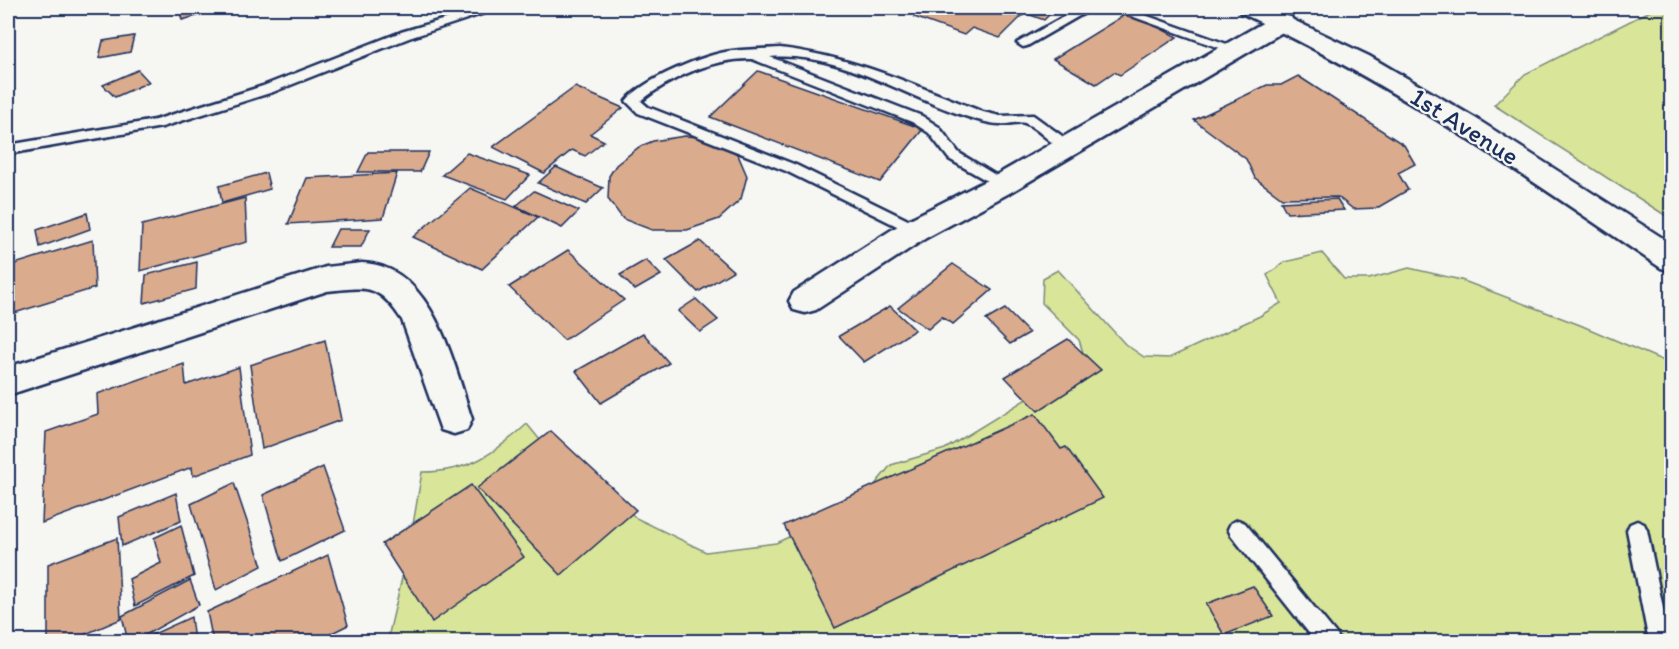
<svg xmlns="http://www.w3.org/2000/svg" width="1679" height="649" viewBox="0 0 1679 649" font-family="Itim,sans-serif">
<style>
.green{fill:#d9e598;stroke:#7a8a7b;stroke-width:1.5}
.building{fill:#daab8c;stroke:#1b2f5e;stroke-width:1.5}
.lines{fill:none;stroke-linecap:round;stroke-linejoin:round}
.service-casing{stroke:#1b2f5e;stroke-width:5}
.minor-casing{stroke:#1b2f5e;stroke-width:5}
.tertiary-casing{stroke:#1b2f5e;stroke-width:5}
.service{fill:#f6f6f2;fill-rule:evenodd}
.minor{fill:#f6f6f2;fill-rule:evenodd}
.tertiary{fill:#f6f6f2;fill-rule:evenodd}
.labels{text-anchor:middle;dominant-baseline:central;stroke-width:4.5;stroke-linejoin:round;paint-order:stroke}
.street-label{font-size:26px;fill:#1b2f5e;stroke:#f6f6f2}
</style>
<rect width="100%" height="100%" fill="#f6f6f2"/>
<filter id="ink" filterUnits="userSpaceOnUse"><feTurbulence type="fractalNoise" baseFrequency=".0167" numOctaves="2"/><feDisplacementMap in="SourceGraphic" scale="12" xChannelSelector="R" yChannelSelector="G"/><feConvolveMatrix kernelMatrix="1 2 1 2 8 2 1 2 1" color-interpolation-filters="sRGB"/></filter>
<g filter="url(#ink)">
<!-- green -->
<g class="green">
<polygon points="1656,8 1671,8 1671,219 1494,105 1525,74"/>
<path d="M1322 253 1344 279H1369L1409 268 1461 280 1580 325 1671 364V641L387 642 409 548 422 472C469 472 494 454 527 424L553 456 594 477 636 518 706 552 776 543 859 504 891 465 945 449 1049 385 1087 365 1079 340 1042 303 1043 278 1058 270 1125 344 1144 357 1169 358 1260 316 1281 303 1267 275 1285 262Z"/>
</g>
<!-- building -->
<g class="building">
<polygon points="179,8 225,8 182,20"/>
<polygon points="924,8 1056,8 1044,20 1025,13 1000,38 972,28 964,35 914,17"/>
<polygon points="1129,12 1177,37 1120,75 1114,72 1096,84 1053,59"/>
<polygon points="134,36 130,52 99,58 103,41"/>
<polygon points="138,70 149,82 115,97 103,85"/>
<polygon points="758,71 923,129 880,182 710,117"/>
<polygon points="1298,76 1404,145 1415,164 1398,173 1408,190 1377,208 1353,209 1338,197 1282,198 1255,178 1246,159 1194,120 1267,85 1281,85"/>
<polygon points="575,87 623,108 590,134 604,141 585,156 572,150 544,173 493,147"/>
<polygon points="685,136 701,137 728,147 738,155 747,176 741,199 719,219 687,230 652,230 623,219 608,199 609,176 616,165 639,147 653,141"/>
<polygon points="368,152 429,152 420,172 358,172"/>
<polygon points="467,153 530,175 507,199 442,175"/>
<polygon points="556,167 603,188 586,204 538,183"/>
<polygon points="266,173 270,189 222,203 219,186"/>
<polygon points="397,173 383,218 288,224 307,178"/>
<polygon points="470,188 538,217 482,269 413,237"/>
<polygon points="534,191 579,211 562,228 516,206"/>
<polygon points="245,198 247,242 140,271 142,225"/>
<polygon points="1337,199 1344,210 1287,213 1281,202"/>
<polygon points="87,213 90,229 40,247 37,230"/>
<polygon points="338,229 370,229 361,247 329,247"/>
<polygon points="93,240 95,288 8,315 8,266"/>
<polygon points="700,241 733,271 698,292 666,260"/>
<polygon points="568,250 624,300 564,340 509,287"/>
<polygon points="646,260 661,275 635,290 620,275"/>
<polygon points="197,262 196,289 144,303 146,275"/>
<polygon points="953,264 992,290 953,324 942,317 928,329 898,308"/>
<polygon points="696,299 718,320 700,332 678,311"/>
<polygon points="890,306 915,330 864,362 839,336"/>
<polygon points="1005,309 1029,333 1010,344 986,320"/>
<polygon points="643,333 669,363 601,403 576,371"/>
<polygon points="1068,339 1101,370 1038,411 1005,377"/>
<polygon points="325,340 341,420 262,449 250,365"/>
<polygon points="184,364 186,385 239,367 250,455 193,476 192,467 42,523 46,432 98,414 97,394"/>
<polygon points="1035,414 1061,449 1066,447 1103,498 835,628 784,525"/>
<polygon points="551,431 636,510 561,575 477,488"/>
<polygon points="323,467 345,530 282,561 263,495"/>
<polygon points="234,483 262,566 216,590 191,504"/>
<polygon points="471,485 524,557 432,622 382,544"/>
<polygon points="176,493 181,521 122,546 119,517"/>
<polygon points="181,525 194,576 135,606 129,579 161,563 154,538"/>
<polygon points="117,538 121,619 67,642 48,642 48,564"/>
<polygon points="328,555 348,625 314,642 213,642 207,612"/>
<polygon points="190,580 199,605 133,642 128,642 122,616"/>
<polygon points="1253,586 1273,616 1224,635 1206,604"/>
<polygon points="191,617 194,642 136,642"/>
</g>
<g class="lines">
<!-- service casing -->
<g class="service-casing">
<g id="service">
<polygon points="483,8 500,8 409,38 273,92 162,127 8,154 8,145 155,120 263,86 401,32"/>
<polygon points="1079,8 1093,8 1027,46 1023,47 1017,43"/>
<polygon points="1109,8 1125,8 1241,49 1239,52 1231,52"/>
<path d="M780 48C852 56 916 86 983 112L1000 116 1033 115 1076 146 1074 149C1058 154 1041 130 1027 124 1020 120 1009 125 1000 124 993 124 985 122 978 120 909 101 844 51 770 57L922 116 939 127 959 153 1010 184 1008 187H998L949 159 929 133 912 122 752 59C714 58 671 77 641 101L648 107 796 165 920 226 923 230 920 234 915 235 786 171 638 113 626 101C644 79 705 54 732 51 748 49 764 49 780 48Z"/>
<polygon points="1238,520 1245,523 1337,635 1340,642 1316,642 1231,535 1228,529 1231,523"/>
<polygon points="1637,521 1644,524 1647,530 1670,642 1649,642 1627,530 1630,524"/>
</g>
</g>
<!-- minor casing -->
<g class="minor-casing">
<g id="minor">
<polygon points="1282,15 1291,17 1294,22 1291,27 1013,191 926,238 816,310 805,313 794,310 789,301 794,292 904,222 993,177 1273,17"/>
<path d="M362 263C433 265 454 365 472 419L467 430 454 434 441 430 402 320C378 283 367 287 327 291L8 395V367L326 267Z"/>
</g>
</g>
<!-- tertiary casing -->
<g class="tertiary-casing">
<path id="tertiary" d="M1237 8H1268L1369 56 1475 118 1672 244V271L1661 268C1525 176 1391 82 1241 13Z"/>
</g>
<!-- service -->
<use href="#service" class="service"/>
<!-- minor -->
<use href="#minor" class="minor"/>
<!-- tertiary -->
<use href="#tertiary" class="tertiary"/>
</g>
</g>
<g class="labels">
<!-- street labels -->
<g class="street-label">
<text transform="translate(1465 126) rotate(32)">1st Avenue</text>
</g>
</g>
<!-- margin -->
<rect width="1679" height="649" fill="none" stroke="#f6f6f2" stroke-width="30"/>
<rect x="15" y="15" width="1649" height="619" fill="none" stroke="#1b2f5e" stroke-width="2" filter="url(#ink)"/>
</svg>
